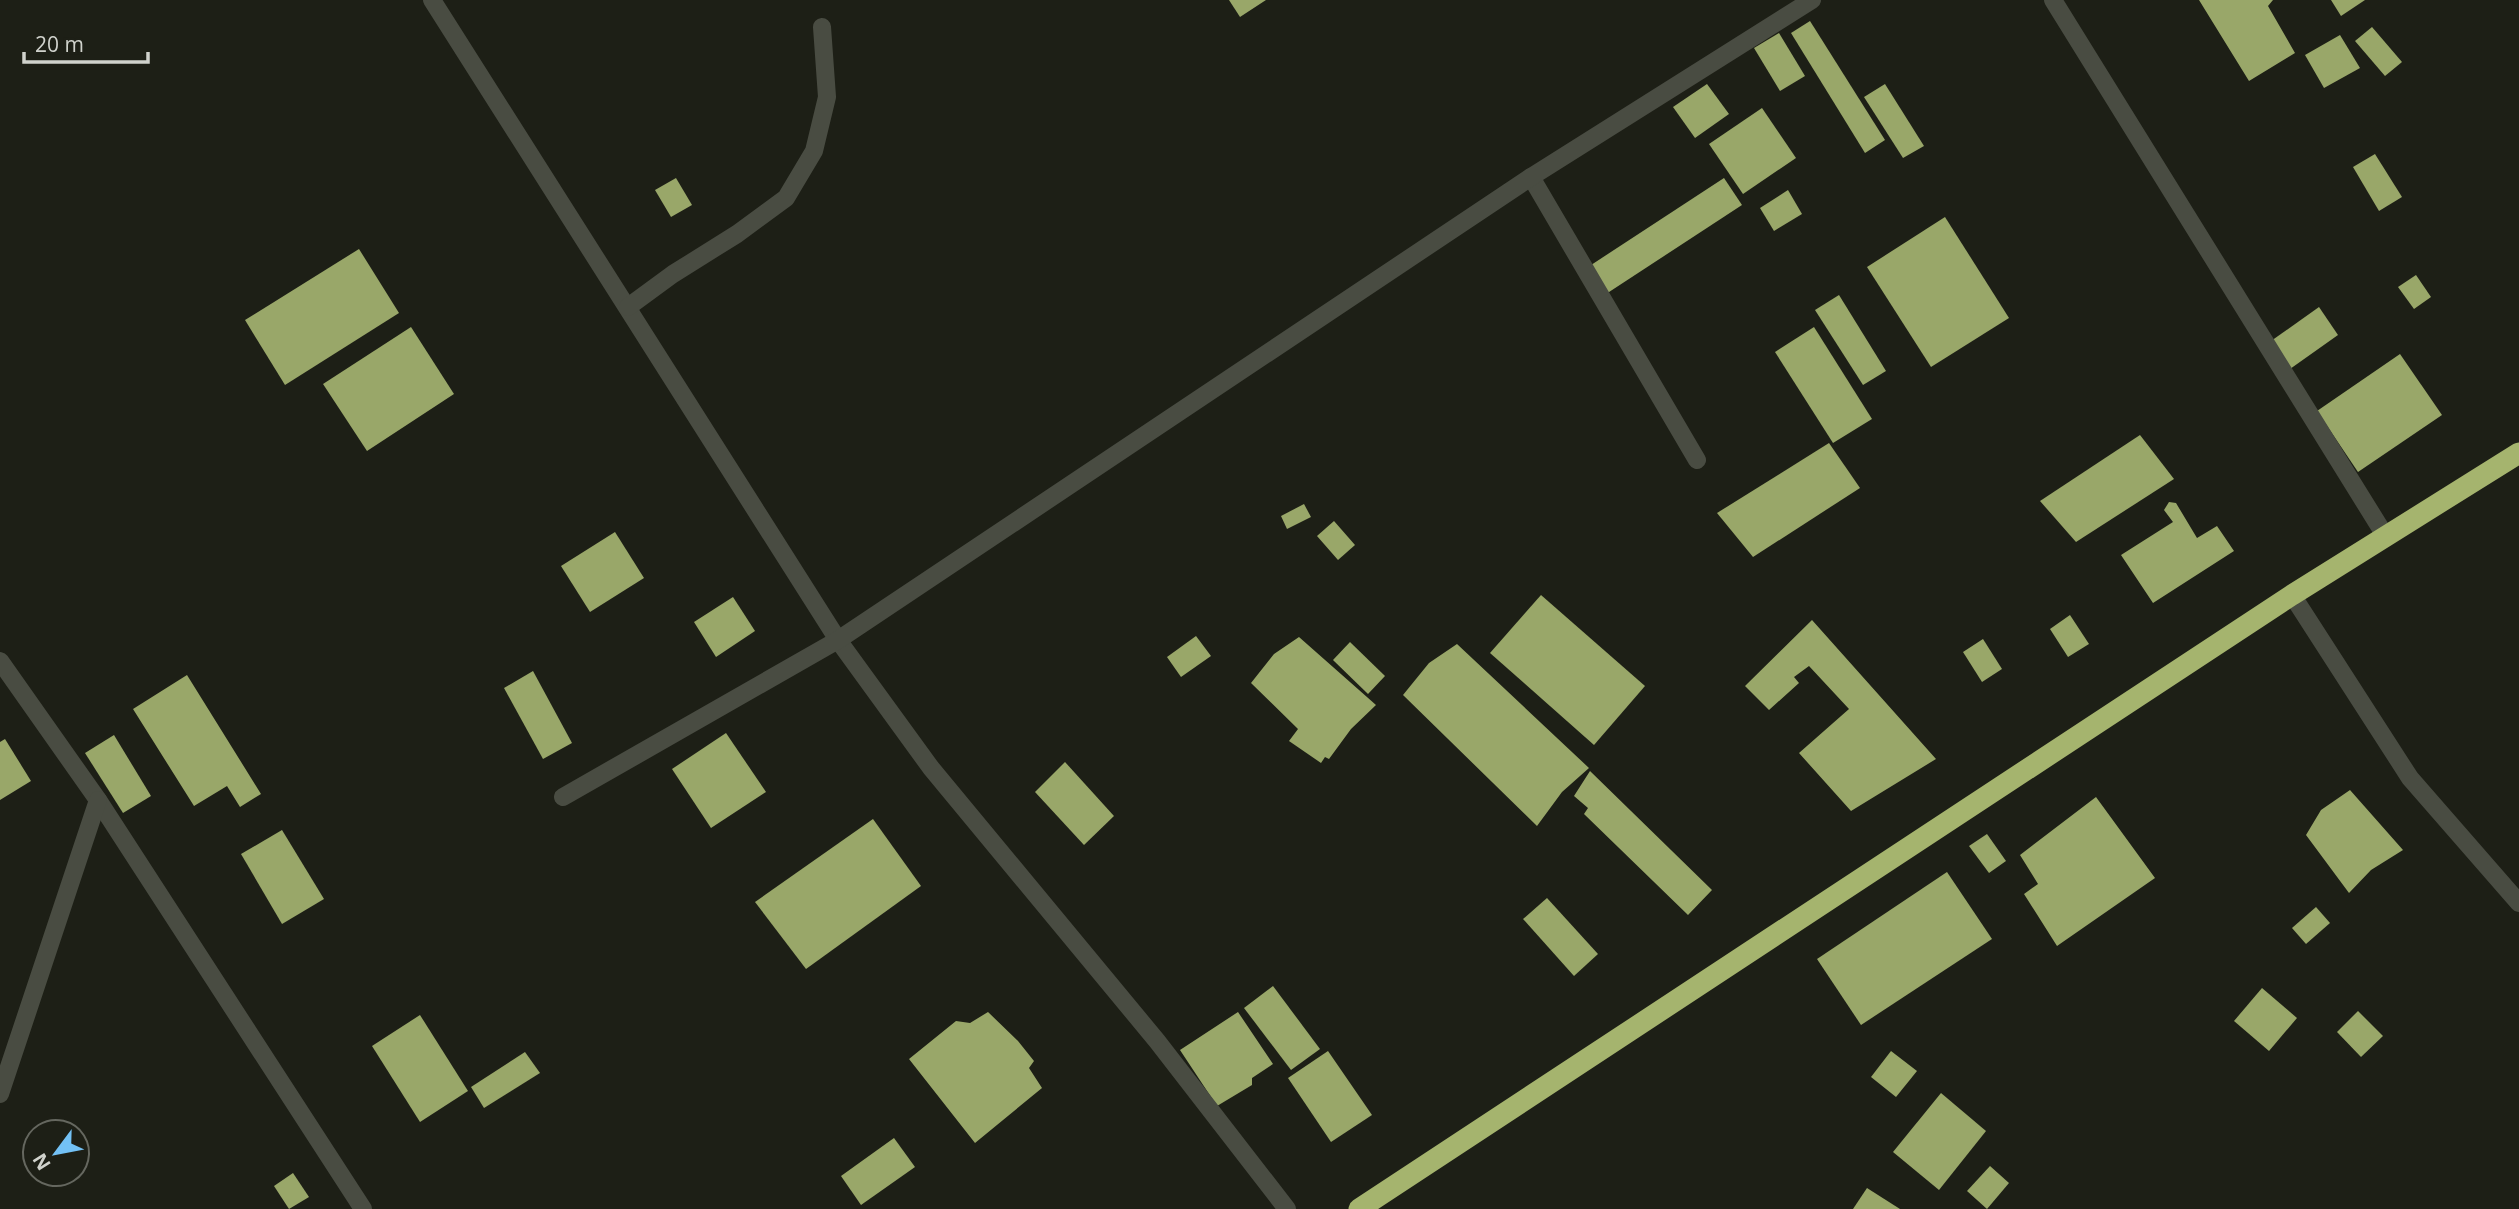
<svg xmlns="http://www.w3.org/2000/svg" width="2519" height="1209" viewBox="0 0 2519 1209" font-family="'Open Sans',sans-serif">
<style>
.building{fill:#99a769}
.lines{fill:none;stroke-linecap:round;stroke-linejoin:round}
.minor{stroke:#494c42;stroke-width:18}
.highway{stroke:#a5b46e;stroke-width:21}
</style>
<rect width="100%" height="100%" fill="#1d1f16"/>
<!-- building -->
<g class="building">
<polygon points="1229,0 1266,0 1240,17"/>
<polygon points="2199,0 2273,0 2268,6 2295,53 2249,81"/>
<polygon points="2331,0 2365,0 2341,16"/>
<polygon points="1810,21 1885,140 1865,153 1791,33"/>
<polygon points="2372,27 2402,62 2385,76 2355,41"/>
<polygon points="1779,33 1805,76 1780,91 1754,48"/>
<polygon points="2340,35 2360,68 2324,88 2305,55"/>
<polygon points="1707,84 1729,114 1695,138 1673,107"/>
<polygon points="1885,84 1924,146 1903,158 1864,97"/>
<polygon points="1762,108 1796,158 1743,194 1709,144"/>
<polygon points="2375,154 2402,197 2379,211 2353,167"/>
<polygon points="676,178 692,205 671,217 655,190"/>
<polygon points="1724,178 1742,205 1606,294 1588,267"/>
<polygon points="1788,190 1802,214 1774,231 1760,208"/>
<polygon points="1945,217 2009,318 1931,367 1867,267"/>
<polygon points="359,249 399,313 285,385 245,320"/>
<polygon points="2416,275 2431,297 2414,309 2398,287"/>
<polygon points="1839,295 1886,371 1863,385 1815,310"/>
<polygon points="2319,307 2338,335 2290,369 2271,341"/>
<polygon points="411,327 454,394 367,451 323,384"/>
<polygon points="1814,327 1872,419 1833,443 1775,352"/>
<polygon points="2400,354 2442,415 2358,472 2317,411"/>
<polygon points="2140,435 2174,479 2076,542 2040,501"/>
<polygon points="1829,443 1860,488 1753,557 1717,513"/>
<polygon points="2169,502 2176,503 2197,538 2217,526 2234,551 2153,603 2121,555 2173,522 2164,510"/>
<polygon points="1304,504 1311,517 1287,529 1281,516"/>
<polygon points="1334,521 1355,545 1338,560 1317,536"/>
<polygon points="615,532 644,578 590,612 561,566"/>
<polygon points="1541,595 1645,686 1594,745 1490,653"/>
<polygon points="733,597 755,631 716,657 694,622"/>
<polygon points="2070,615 2089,644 2068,657 2050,629"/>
<polygon points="1812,620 1936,759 1851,811 1799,753 1849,709 1809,666 1794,677 1799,683 1769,710 1745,686"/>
<polygon points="1196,636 1211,656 1181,677 1167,657"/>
<polygon points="1299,637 1376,705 1351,729 1329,759 1325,757 1321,763 1289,741 1298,729 1251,683 1274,654"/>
<polygon points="1983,639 2002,669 1982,682 1963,652"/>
<polygon points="1350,642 1385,676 1368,694 1333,660"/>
<polygon points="1457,644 1589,768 1562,792 1537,826 1403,695 1429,663"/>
<polygon points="533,671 572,743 543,759 504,688"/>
<polygon points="187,675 261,794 240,807 227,786 194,806 133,709"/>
<polygon points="726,733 766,792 711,828 672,769"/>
<polygon points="114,735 151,796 123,813 85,753"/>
<polygon points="5,739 31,781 0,800 0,742"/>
<polygon points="1065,762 1114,816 1084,845 1035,792"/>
<polygon points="1590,771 1712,890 1688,915 1584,814 1588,808 1574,796"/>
<polygon points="2350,790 2403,850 2371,870 2349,893 2306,835 2321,810"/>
<polygon points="2096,797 2155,878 2057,946 2024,894 2038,884 2020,855"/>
<polygon points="873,819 921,886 806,969 755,902"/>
<polygon points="282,830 324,899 282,924 241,854"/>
<polygon points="1987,834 2006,861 1989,873 1969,846"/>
<polygon points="1947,872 1992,939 1861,1025 1817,959"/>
<polygon points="1547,898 1598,954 1574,976 1523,919"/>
<polygon points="2316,907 2330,923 2306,944 2292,928"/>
<polygon points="1273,986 1320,1049 1291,1070 1244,1008"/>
<polygon points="2262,988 2297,1018 2269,1051 2234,1021"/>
<polygon points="2358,1011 2383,1036 2361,1057 2337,1032"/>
<polygon points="988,1012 1018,1041 1034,1061 1029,1068 1042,1088 975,1143 909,1059 956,1021 970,1023"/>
<polygon points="1238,1012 1273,1064 1252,1078 1252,1085 1217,1106 1180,1050"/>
<polygon points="420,1015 468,1091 420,1122 372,1046"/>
<polygon points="1328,1051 1372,1115 1331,1142 1288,1078"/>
<polygon points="1891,1051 1917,1071 1896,1097 1871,1077"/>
<polygon points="525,1052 540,1073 484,1108 471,1087"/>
<polygon points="1941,1093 1986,1131 1939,1190 1893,1152"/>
<polygon points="894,1138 915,1167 861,1205 841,1176"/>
<polygon points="1990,1166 2009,1183 1987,1209 1967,1191"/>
<polygon points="293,1173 309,1197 289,1209 274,1186"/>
<polygon points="1867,1188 1900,1209 1853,1209"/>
</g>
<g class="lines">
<!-- minor -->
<g class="minor">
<polyline points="432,0 838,640 931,768 1157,1041 1287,1209"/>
<polyline points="2053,0 2386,537"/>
<polyline points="1531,177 1697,460"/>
<polyline points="628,307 673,274 737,234 786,198 814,151 827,97 822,27"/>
<polyline points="2292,595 2410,778 2519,903"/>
<polyline points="0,661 98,800 363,1209"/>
<polyline points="563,797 838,640 1531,177 1812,0"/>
<polyline points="0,1094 98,800"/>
</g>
<!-- highway -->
<polyline class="highway" points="1359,1209 2292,595 2519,453"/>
</g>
<!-- north arrow -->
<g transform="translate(56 1153) rotate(238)"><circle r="33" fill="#1d1f16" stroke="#65675f" stroke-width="2"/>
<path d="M0-5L12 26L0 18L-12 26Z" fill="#73c1f5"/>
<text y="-10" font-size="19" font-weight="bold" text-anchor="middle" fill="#d0d2cc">N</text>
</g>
<!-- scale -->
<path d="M24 52v10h124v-10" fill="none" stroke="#d0d2cc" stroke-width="3.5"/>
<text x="35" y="52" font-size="21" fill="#d0d2cc" stroke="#1d1f16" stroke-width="5" paint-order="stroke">20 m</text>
</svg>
